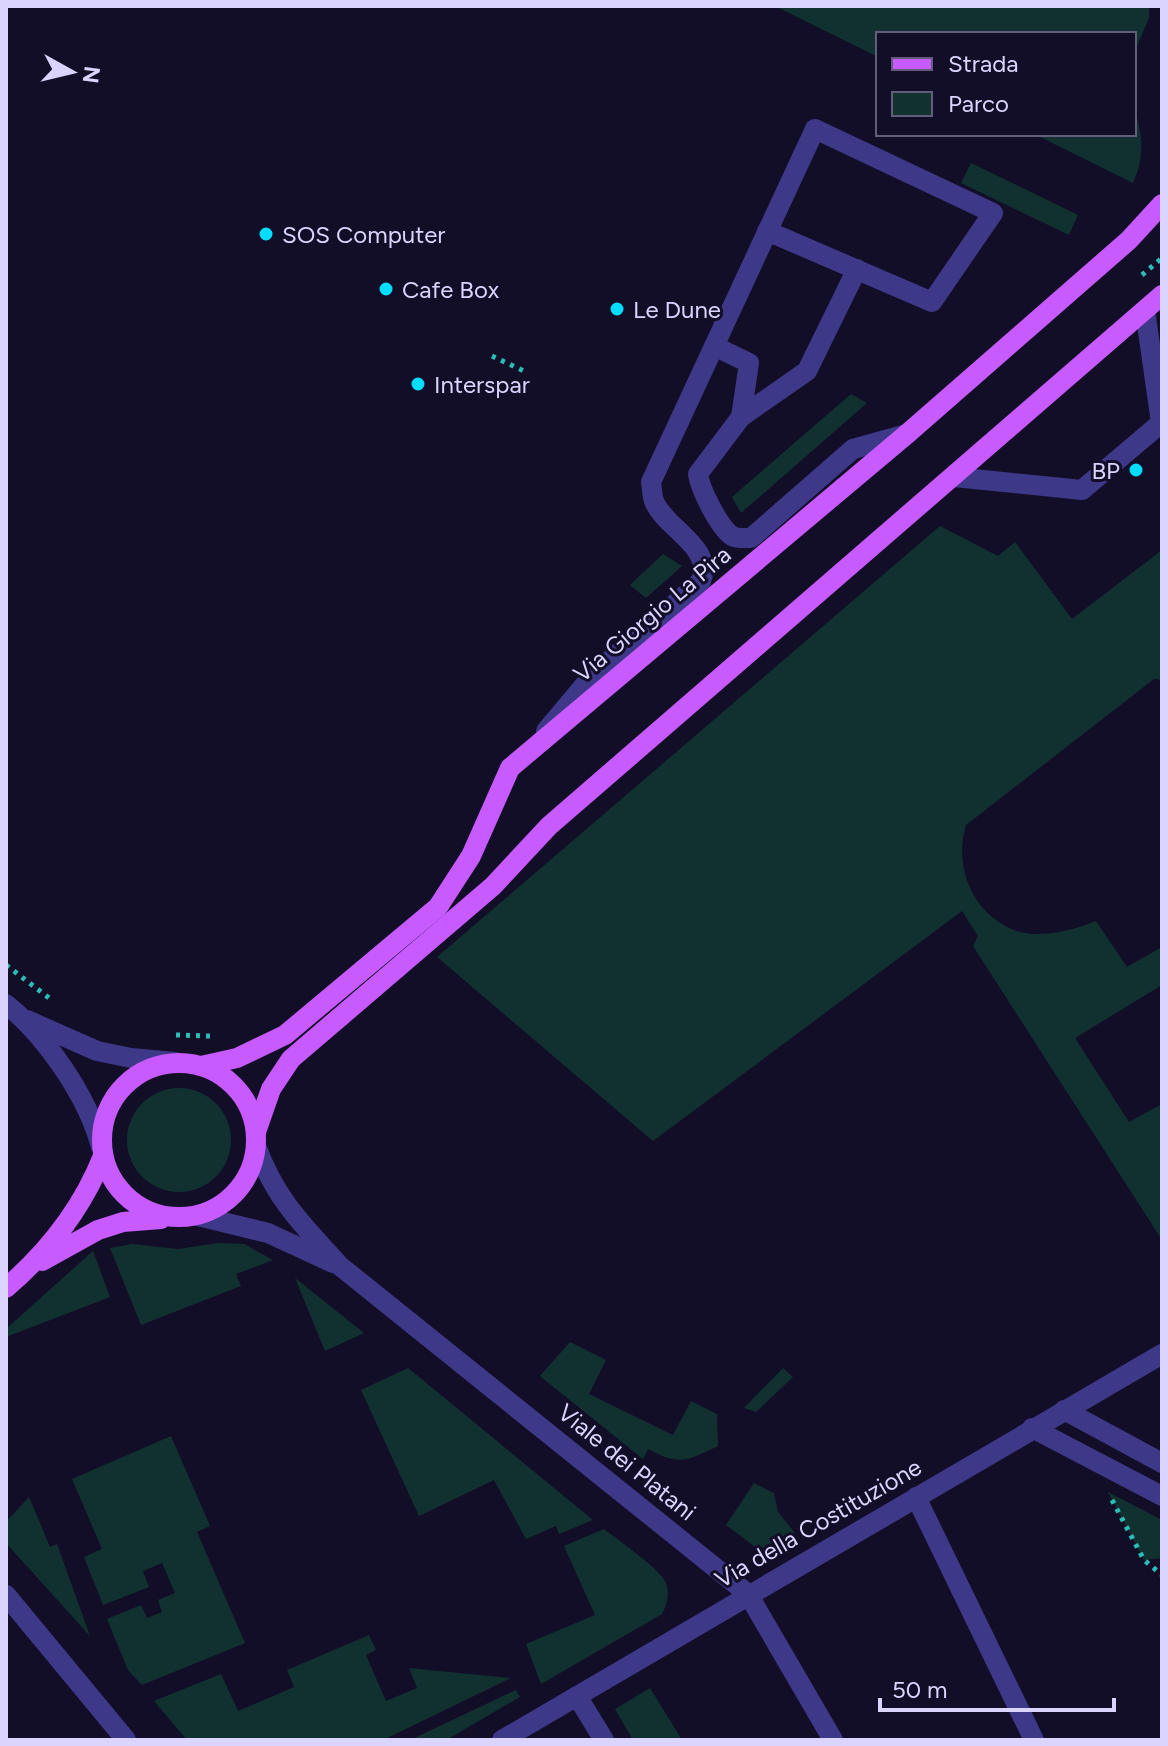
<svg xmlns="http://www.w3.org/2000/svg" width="1168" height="1746" viewBox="0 0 1168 1746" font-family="Figtree,sans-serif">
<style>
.green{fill:#113131}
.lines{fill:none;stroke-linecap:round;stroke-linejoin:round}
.path{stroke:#2bbdb8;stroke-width:5;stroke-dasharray:4 6;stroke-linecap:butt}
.minor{stroke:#3d3888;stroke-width:20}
.major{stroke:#c75bff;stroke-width:20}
.poi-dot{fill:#0df;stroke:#130e27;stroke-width:3}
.labels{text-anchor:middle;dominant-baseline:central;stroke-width:6;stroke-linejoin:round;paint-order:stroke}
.poi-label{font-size:24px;fill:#dbd4ff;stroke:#130e27;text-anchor:start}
.street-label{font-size:24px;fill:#dbd4ff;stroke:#130e27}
</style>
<rect width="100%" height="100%" fill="#130e27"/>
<!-- green -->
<g class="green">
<polygon points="775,6 1148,6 1149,7 1149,18 1134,53 1134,34 878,34 878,57"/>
<path d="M1134 106C1142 135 1146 155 1133 183L1034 134H1134Z"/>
<polygon points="971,163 1078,215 1069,235 961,183"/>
<polygon points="851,394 867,403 741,513 732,497"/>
<path d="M940 526 998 556 1015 542 1072 619 1162 550V680L1154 679 966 825C953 867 973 916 1017 931 1040 939 1074 930 1096 921L1127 967 1162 947V985L1075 1038 1129 1122 1162 1104V1240L973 946 978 936 962 911 653 1141 437 957Z"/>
<polygon points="663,554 682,566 646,598 630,585"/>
<circle cx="179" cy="1140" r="52"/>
<polygon points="218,1243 244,1244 273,1260 236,1274 241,1286 141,1325 110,1248 132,1244 178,1249"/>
<polygon points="93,1251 110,1297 6,1337 6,1329"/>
<polygon points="295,1278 364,1333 325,1351"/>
<path d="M570 1342 606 1360 589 1394 673 1435 691 1401 717 1414 718 1446C687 1461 680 1466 648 1449L643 1459 540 1376Z"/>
<polygon points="408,1368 593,1520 559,1534 556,1526 526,1539 494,1480 419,1516 361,1390"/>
<polygon points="783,1368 793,1377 756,1412 744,1408"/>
<polygon points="171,1436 210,1526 197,1532 245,1643 142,1685 128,1670 107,1619 141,1605 147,1618 162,1612 158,1600 175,1593 162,1563 143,1571 149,1587 103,1605 84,1557 102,1549 72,1479"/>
<polygon points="754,1483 774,1493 778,1512 795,1533 759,1550 726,1525"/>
<polygon points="1108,1492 1162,1520 1162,1558 1144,1560"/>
<polygon points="29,1497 50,1547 57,1544 90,1636 6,1543 6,1522"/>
<path d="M604 1529C618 1540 655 1566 663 1578 671 1589 668 1603 662 1614L541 1684 526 1644 595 1615 564 1546Z"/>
<polygon points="369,1635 376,1650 366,1655 386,1701 417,1688 409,1668 511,1678 383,1740 187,1740 154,1701 221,1674 238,1711 294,1687 287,1670"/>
<polygon points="650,1688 682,1740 633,1740 615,1709"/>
<polygon points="516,1690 520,1697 446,1740 410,1740"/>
</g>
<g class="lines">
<!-- path -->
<g class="path">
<polyline points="1142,275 1162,258"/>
<polyline points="492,356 524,371"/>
<polyline points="6,965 53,1001"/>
<polyline points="176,1035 210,1036"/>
<polyline points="1112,1500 1144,1560 1162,1575"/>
</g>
<!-- minor -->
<g class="minor">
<path d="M857 269 807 371 741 417 698 474C700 489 719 527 732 536 738 539 745 538 751 538L853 449 907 434"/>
<polyline points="714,346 749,363 741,417"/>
<polyline points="954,477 1082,490 1161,423 1145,310"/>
<path d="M546 731 593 675 701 581C715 547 664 528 654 501 652 495 652 488 651 482L815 129 993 213 932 302 767 231"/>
<path d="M6 1004C46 1036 88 1097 101 1147"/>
<polyline points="27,1020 97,1051 131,1058 175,1062"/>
<path d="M256 1146C276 1200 302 1224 340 1266L748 1594 833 1740"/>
<polyline points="198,1216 268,1233 333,1263"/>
<polyline points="1064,1410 1162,1463"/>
<polyline points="1032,1428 1162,1496"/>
<polyline points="916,1497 1034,1740"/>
<polyline points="6,1595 126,1740"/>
<polyline points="577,1696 604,1740"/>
<polyline points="502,1740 1162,1354"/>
</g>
<!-- major -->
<g class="major">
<circle cx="179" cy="1140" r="77"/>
<polyline points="201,1066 237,1058 285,1035 438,907 471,856 510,768 907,434 1129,240 1162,204"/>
<polyline points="256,1132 271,1089 291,1059 493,886 549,826 1162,295"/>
<polyline points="42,1261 98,1230 123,1222 161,1219"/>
<path d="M6 1288C49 1251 82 1209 103 1156"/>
</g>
</g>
<!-- markers -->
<g class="poi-dot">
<circle cx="266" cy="234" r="8"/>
<circle cx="386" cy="289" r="8"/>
<circle cx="617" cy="309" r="8"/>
<circle cx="418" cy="384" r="8"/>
<circle cx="1136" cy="470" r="8"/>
</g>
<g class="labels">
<!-- poi labels -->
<g class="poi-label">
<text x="282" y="234">SOS Computer</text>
<text x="402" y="289">Cafe Box</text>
<text x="633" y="309">Le Dune</text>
<text x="434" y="384">Interspar</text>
<text x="1120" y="470" text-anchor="end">BP</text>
</g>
<!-- street labels -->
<g class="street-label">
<text transform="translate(652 614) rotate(-40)">Via Giorgio La Pira</text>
<text transform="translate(627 1462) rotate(39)">Viale dei Platani</text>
<text transform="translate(818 1523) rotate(-30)">Via della Costituzione</text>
</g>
</g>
<!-- border -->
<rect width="1168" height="1746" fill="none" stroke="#dbd4ff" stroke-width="16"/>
<!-- legend -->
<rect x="876" y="32" width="260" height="104" fill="#130e27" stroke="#635d7d" stroke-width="2"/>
<rect x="892" y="58" width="40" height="12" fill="#c75bff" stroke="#635d7d" stroke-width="2"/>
<text x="948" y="72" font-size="24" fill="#dbd4ff">Strada</text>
<rect x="892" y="92" width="40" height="24" fill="#113131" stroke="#635d7d" stroke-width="2"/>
<text x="948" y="112" font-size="24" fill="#dbd4ff">Parco</text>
<!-- north arrow -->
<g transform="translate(72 72) rotate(98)" stroke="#130e27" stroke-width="6" paint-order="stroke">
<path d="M0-6L14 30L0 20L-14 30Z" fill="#dbd4ff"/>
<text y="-12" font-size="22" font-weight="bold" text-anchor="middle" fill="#dbd4ff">N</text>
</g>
<!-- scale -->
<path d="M880 1698v12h234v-12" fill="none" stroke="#dbd4ff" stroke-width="4"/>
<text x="892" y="1698" font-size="24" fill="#dbd4ff" stroke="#130e27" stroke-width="6" paint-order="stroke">50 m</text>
</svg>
